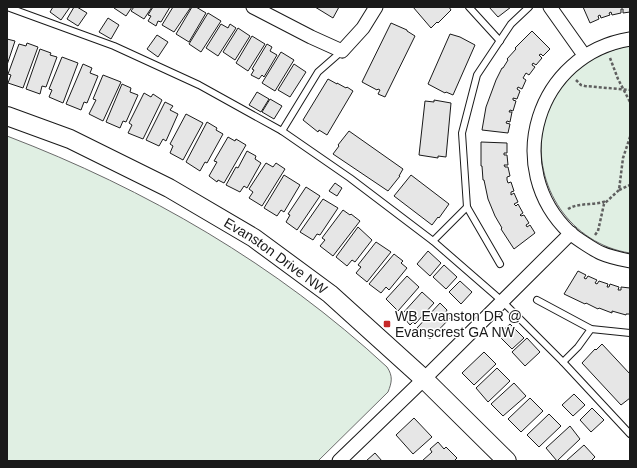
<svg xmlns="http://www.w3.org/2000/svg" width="637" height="468" viewBox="0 0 637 468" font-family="Helvetica,sans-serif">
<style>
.green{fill:#e0efe3;stroke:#6a6a6a}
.building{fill:#e6e6e6;stroke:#1a1a1a}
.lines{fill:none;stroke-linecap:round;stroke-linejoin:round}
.lane-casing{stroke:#1a1a1a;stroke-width:8}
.street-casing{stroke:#1a1a1a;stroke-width:15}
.secondary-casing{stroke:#1a1a1a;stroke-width:20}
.path{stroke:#5f5f5f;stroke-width:2.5;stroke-dasharray:3 2;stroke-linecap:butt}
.lane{stroke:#fff;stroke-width:6}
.street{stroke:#fff;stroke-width:13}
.secondary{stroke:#fff;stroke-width:18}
.poi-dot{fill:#c62828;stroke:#fff;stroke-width:1.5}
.labels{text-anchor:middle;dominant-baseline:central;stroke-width:3;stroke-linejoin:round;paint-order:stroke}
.street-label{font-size:14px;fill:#1a1a1a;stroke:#fff}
.poi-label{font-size:14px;fill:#1a1a1a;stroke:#fff;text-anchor:start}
</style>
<rect width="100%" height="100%" fill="#fff"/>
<!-- green -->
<g class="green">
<path d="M630 45V253C571 244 532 186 543 128 547 106 561 84 578 69 592 56 612 50 630 45Z"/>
<path d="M7 136C146 189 277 265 387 367 393 376 392 382 388 392L318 461H7Z"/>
</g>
<!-- building -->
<g class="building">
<polygon points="53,7 70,7 61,20 50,12"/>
<polygon points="74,7 77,7 87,13 78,26 67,19"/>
<polygon points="115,7 132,7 126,16 114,8"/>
<polygon points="134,7 152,7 144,19 131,11"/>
<polygon points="153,7 170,7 161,22 158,21 156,26 148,21 151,16 148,15"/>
<polygon points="173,7 191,7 174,32 162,25"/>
<polygon points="192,7 196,7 206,13 189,42 176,34"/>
<polygon points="315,7 339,7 333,18"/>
<polygon points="413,7 449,7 451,10 438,23 437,22 431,28"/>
<polygon points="489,7 511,7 498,17"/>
<polygon points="583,7 630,7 630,12 623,13 623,9 621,9 621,13 612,15 611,12 609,13 610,15 601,18 600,15 598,16 599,19 590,23"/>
<polygon points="208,13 221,21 201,52 189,44"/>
<polygon points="108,18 119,25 111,39 99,32"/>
<polygon points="391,23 407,30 407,31 415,36 385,97 378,94 380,90 378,89 377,90 362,82"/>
<polygon points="221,24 228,28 230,24 236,28 218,56 206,48"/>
<polygon points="238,28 250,36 235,60 223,52"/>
<polygon points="532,31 550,49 543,56 541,54 539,55 542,58 536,65 533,63 532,65 535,67 529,75 526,73 523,78 526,80 522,89 518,87 517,89 520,91 517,99 513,98 513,100 516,101 513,111 510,110 509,112 512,112 510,122 507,121 506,123 510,124 508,133 482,130 486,107 496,80 502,68 503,68 508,60 507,59 516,49 515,48"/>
<polygon points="450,34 460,37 475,45 453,95 446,92 445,93 428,84"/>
<polygon points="157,35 168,42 158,57 147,49"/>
<polygon points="252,36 265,44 248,71 236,63"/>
<polygon points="7,39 15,41 7,65"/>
<polygon points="27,43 38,47 23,88 8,83 11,75 8,74 19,44 26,46"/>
<polygon points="267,44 272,47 270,51 277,55 264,77 262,75 259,79 251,75 254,70 252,69"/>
<polygon points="40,49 51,53 50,55 57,57 46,87 42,86 40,94 26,89"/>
<polygon points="281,52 294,60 275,91 262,83"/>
<polygon points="62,57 78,63 63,103 49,97 52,90 49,89"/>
<polygon points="83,64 92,68 90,73 98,76 87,103 84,102 81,110 66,104"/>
<polygon points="294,64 306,72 290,97 278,90"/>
<polygon points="103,75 121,82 103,121 89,114 96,100 93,99"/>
<polygon points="328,79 337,84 337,83 346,88 347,87 353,91 327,135 319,130 318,132 303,120"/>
<polygon points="122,84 131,88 130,92 138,95 126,122 123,121 120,128 106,122"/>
<polygon points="257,92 269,99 261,112 249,105"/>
<polygon points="144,93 151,97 153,94 162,100 143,139 128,133 132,125 129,123"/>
<polygon points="270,99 282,106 274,119 262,112"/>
<polygon points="434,100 451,103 446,157 438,156 438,158 419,155 425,101 434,102"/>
<polygon points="165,102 173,106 170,110 178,114 166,141 163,139 159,146 146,140"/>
<polygon points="186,114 203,123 183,160 170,153 173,146 170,144"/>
<polygon points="207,122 217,128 216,130 223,134 207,163 205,162 200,171 186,162"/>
<polygon points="349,131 403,169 399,176 400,176 388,191 333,154 339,146 338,145"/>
<polygon points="228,137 235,141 236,139 246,145 224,183 218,180 217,182 209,176 217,162 214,161"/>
<polygon points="481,142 507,143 507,153 504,153 504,155 507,155 508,165 504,165 505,167 508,167 510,176 507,177 507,180 508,183 511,182 514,191 511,192 511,195 514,193 518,202 514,204 516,206 518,204 523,213 520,215 521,216 524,215 529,223 526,225 527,227 530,225 535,233 514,249 501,229 502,228 495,216 488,199 484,180 483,180 482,166 481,166"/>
<polygon points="247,151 256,156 255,159 261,163 247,188 244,186 240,192 226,185 236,167 238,168"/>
<polygon points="266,163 273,167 276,163 285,169 262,206 249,198 253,192 249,189"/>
<polygon points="284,175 300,185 284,212 281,210 277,216 264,208"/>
<polygon points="411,175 449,204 439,218 438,217 432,225 394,196"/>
<polygon points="335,183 342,188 337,196 329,191"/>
<polygon points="306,187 320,196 297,230 286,222 290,215 288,214"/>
<polygon points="323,199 338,208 320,235 317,234 313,240 300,232"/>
<polygon points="343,210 350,215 351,214 360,221 333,256 320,246 325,240 322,238"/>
<polygon points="358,227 372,240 355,262 352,260 347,266 336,257"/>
<polygon points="376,242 391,252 367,282 356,273 361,267 358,265"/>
<polygon points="428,251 441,263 430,276 417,264"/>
<polygon points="394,254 403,261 401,263 407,268 389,290 386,287 381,293 369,284"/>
<polygon points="444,265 457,277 446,289 433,277"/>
<polygon points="578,271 586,275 584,278 586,279 588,276 597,280 595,283 597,284 599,281 608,284 607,287 609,287 610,284 619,287 618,290 621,290 621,287 630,288 630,314 626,314 626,315 612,311 612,313 599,308 598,309 586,303 585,304 564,294"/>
<polygon points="407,276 419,287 398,311 386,299"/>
<polygon points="460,281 472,292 461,304 449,292"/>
<polygon points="422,292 434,303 415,324 413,322 410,325 405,319 407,317 403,313"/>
<polygon points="440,303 447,310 446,312 451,317 430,339 417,328"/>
<polygon points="510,324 524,338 512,349 498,335"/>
<polygon points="527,338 540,352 525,366 512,352"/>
<polygon points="602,344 630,374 630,398 621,405 582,363 595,349 596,350"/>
<polygon points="484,352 496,364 474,385 462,373"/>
<polygon points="497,368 510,381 488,402 476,388"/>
<polygon points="514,383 526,396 503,416 491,404"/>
<polygon points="574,394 585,405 573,416 562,405"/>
<polygon points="530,398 543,411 521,432 508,419"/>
<polygon points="592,408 604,420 591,432 580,420"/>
<polygon points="549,414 561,426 539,447 527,435"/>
<polygon points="414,418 432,437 413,454 396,435"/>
<polygon points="570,426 580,439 557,461 546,448"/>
<polygon points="438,442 444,449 446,447 457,458 455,460 455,461 422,461 432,452 430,449"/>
<polygon points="584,445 595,457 591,461 566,461"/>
<polygon points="375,453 382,461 366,461"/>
</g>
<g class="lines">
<!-- lane casing -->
<g class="lane-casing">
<g id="lane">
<polyline points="7,7 114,46 199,85 282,131 350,178 433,241 502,301 563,362 630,434"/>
<polyline points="469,7 500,41"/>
<polyline points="282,131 318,72 342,51"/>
<polyline points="433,241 467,207"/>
<polyline points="500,264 467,207 462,133 477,75 511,24 529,7"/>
<polyline points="537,300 591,329 630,333"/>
<polyline points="563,362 578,347 591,329"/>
</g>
</g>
<!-- street casing -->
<g class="street-casing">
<g id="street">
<polyline points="253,7 311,37 342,51 363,28 376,7"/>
<polyline points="550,7 584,55"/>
<path d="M630 39C537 54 501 168 570 233 576 238 594 250 601 253 610 257 620 259 630 261"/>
<polyline points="339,461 424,379 571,233"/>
</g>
</g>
<!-- secondary casing -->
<g class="secondary-casing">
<g id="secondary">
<path id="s1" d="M7 116 70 139 169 188 254 238 330 294 424 379 507 461"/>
</g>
</g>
<!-- path -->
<g class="path">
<polyline points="610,58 618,79 630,102"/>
<polyline points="576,80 581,85 585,86 630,90"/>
<polyline points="619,190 630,185"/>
<path d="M568 209C579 202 594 206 606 201"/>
<polyline points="595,235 598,231 604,204 619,190 623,158 630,137"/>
</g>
<!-- lane -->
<use href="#lane" class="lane"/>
<!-- street -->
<use href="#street" class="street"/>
<!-- secondary -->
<use href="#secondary" class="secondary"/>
</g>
<!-- markers -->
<rect class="poi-dot" x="383" y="320" width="8" height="8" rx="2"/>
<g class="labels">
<!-- street labels -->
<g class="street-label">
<text stroke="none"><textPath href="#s1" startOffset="304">Evanston Drive NW</textPath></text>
</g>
<!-- poi labels -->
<g class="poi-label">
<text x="395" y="316">WB Evanston DR @<tspan x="395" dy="16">Evanscrest GA NW</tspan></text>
</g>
</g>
<!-- border -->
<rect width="637" height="468" fill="none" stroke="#1a1a1a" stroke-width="16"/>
</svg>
